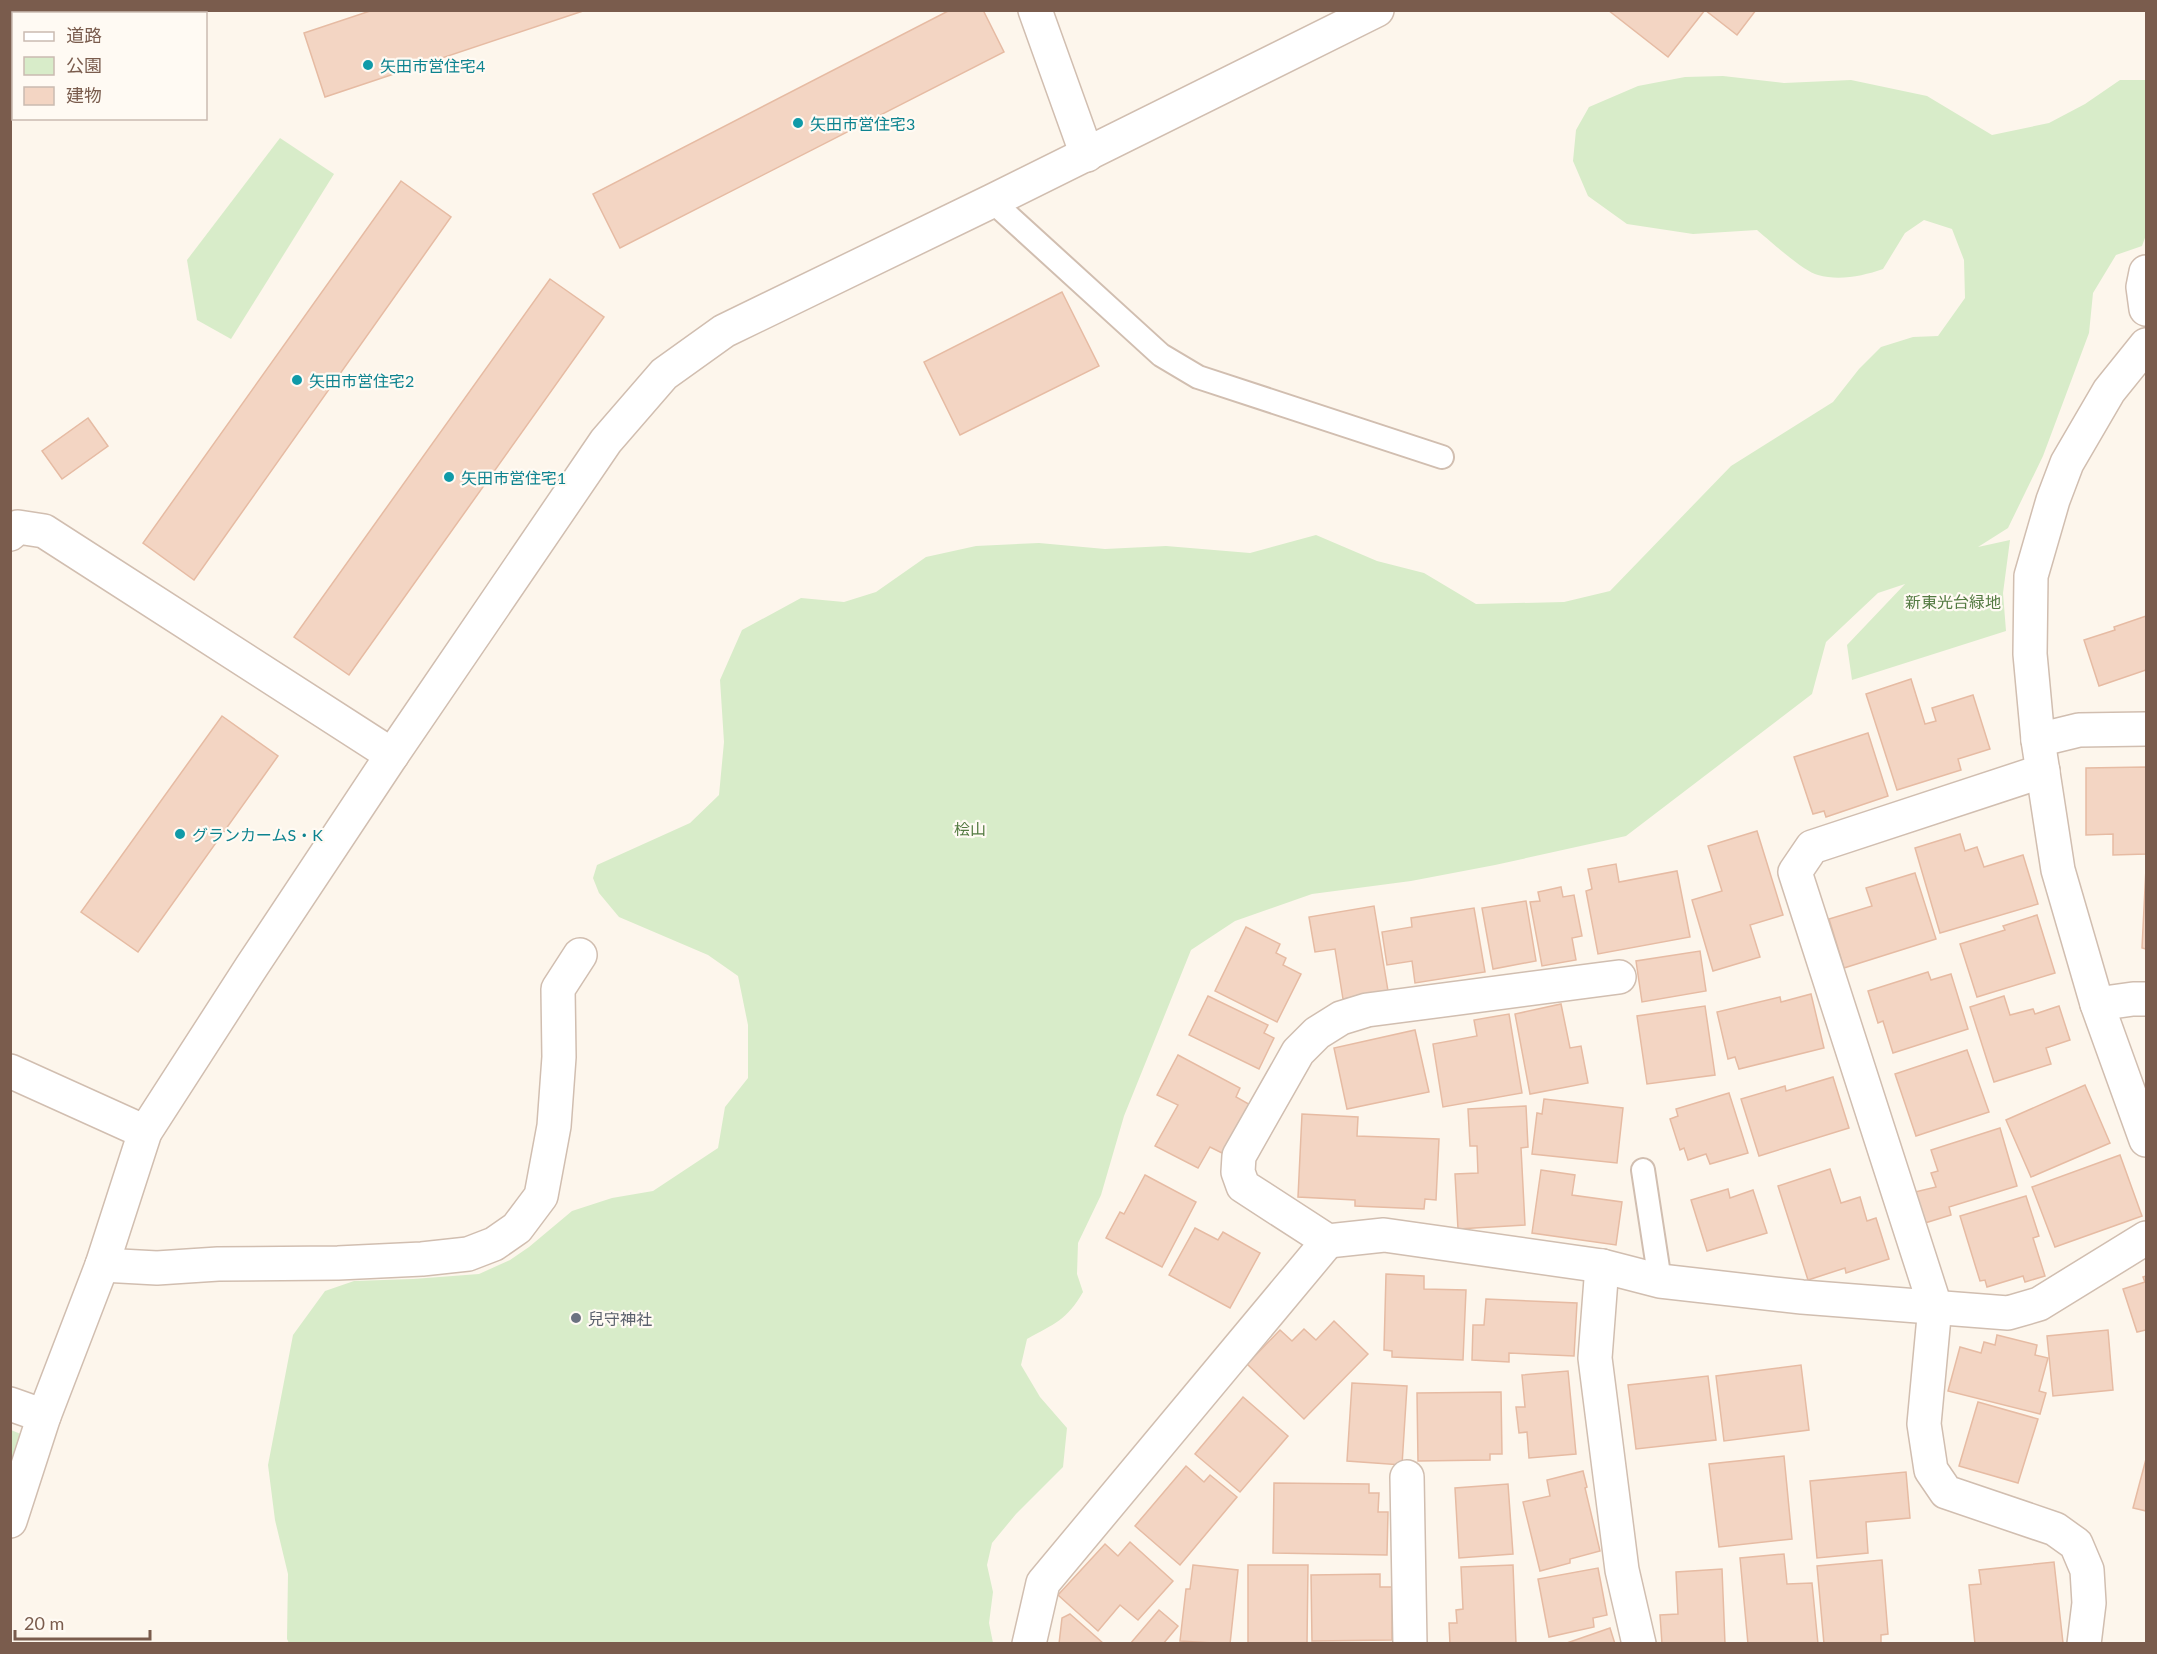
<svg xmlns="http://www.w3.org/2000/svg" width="2157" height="1654" viewBox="0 0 2157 1654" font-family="Lato,'Noto Sans JP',sans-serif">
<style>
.green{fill:#d8ecc9}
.building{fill:#f3d5c3;stroke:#e6bba3;stroke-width:1.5}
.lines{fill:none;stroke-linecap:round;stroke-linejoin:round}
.service-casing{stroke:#d1beb0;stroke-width:26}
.minor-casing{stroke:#d1beb0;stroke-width:36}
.service{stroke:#fff;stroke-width:22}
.minor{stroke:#fff;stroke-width:33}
.culture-dot{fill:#0f9aa8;stroke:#fffaf3;stroke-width:2}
.worship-dot{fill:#6b7280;stroke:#fffaf3;stroke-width:2}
.labels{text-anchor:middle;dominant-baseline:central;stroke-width:4.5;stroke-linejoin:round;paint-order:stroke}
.culture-label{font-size:16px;fill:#0d838f;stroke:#fffaf3;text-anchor:start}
.park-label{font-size:16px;fill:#537a41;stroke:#fffaf3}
.worship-label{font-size:16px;fill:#5b616d;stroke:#fffaf3;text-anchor:start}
</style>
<rect width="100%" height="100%" fill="#fdf6ec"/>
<!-- green -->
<g class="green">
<path d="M1723 76 1784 83 1851 80 1927 96 1992 135 2049 123 2085 104 2120 80H2146V235L2142 246 2116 255 2093 293 2089 333 2043 456 2008 528 1978 547 2010 540 2003 593 2006 631 1852 680 1847 645 1905 584 1878 593 1826 642 1812 694 1626 836 1495 865 1411 881 1312 894 1235 921 1191 950 1124 1116 1101 1195 1078 1243 1077 1274 1083 1292C1067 1320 1054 1324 1027 1339L1021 1365 1040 1397 1067 1428 1063 1467 1016 1514 992 1543 987 1565 993 1592 989 1623 993 1643H289L287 1639 288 1574 275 1520 268 1465 293 1335 325 1291 354 1281 413 1279 479 1274 510 1260 529 1247 572 1211 612 1198 653 1191 718 1148 725 1107 748 1078V1025L738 976 708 955 619 917 599 893 593 878 597 865 690 823 719 795 724 742 720 680 742 630 801 598 844 602 876 592 926 557 976 546 1039 543 1105 549 1166 546 1250 553 1316 535 1377 561 1424 573 1476 604 1564 602 1610 591 1731 466 1833 402 1859 369 1881 347 1913 337 1938 336 1965 298 1964 260 1952 229 1924 220 1905 233 1883 269C1863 276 1839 281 1818 275 1804 272 1769 240 1757 230L1693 234 1627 224 1588 196 1573 161 1576 130 1589 107 1638 86 1685 77Z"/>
<polygon points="280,138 334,174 231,339 197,320 187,260"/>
<polygon points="11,1430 23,1435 11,1473"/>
</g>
<!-- building -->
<g class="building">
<polygon points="373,10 586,10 325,97 304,33"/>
<polygon points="950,10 983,10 1004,52 620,248 593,194"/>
<polygon points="1608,10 1705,10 1668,57"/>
<polygon points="1705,10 1756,10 1737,35"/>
<polygon points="401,181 451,217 194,580 143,543"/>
<polygon points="550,279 604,317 349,675 294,637"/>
<polygon points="1062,292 1099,366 960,435 924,362"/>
<polygon points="88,418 108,446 62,479 42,451"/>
<polygon points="2146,616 2146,670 2099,686 2084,640 2115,630 2114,627"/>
<polygon points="1911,679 1925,724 1936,721 1932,708 1973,695 1990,749 1958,759 1961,770 1897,790 1866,694"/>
<polygon points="222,716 278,756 138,952 81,912"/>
<polygon points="1868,733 1888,796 1826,817 1824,811 1813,814 1794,757"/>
<polygon points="2146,767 2146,854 2113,855 2113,834 2086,835 2086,768"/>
<polygon points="1757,831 1783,915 1750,925 1760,957 1713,971 1692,900 1722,891 1708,846"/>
<polygon points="1960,834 1965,851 1977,847 1984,867 2023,855 2038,904 1940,933 1915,848"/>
<polygon points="1616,864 1619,882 1677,871 1690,937 1598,954 1586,891 1592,889 1588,869"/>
<polygon points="2146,868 2146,949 2142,948"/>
<polygon points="1915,873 1936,939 1844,968 1829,919 1872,906 1866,888"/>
<polygon points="1561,887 1563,897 1574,895 1582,936 1572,938 1576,960 1542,966 1530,902 1540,901 1538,892"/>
<polygon points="1526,901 1536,961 1493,969 1482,908"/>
<polygon points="1374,906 1388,991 1343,999 1335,949 1315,952 1309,917"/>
<polygon points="1474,908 1485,972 1415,983 1412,961 1387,965 1382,932 1412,927 1411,918"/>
<polygon points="2037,915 2055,973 1977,997 1960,944 2005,930 2003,926"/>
<polygon points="1246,927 1280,944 1276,953 1286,958 1283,965 1301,974 1277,1022 1215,991"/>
<polygon points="1700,951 1706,991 1642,1002 1636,961"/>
<polygon points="1928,972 1931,980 1951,974 1968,1029 1893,1053 1883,1021 1878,1023 1868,991"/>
<polygon points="1811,994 1824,1048 1739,1069 1735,1057 1728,1059 1717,1012 1780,997 1781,1002"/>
<polygon points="1208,996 1268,1025 1264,1033 1274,1038 1259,1069 1189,1035"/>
<polygon points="2004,996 2010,1015 2033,1009 2035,1014 2059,1006 2070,1040 2046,1048 2051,1064 1994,1082 1970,1007"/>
<polygon points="1561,1004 1570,1048 1581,1046 1588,1083 1530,1094 1515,1014"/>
<polygon points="1705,1006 1715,1075 1647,1084 1637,1016"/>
<polygon points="1509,1014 1522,1093 1443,1107 1433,1044 1477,1036 1474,1020"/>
<polygon points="1415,1030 1429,1092 1347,1109 1334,1048"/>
<polygon points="1967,1050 1989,1112 1916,1136 1895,1074"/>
<polygon points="1178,1055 1240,1088 1236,1097 1254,1107 1228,1156 1210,1147 1198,1168 1155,1146 1178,1105 1157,1095"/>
<polygon points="1833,1077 1849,1128 1759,1156 1741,1099 1785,1086 1786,1091"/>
<polygon points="2085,1085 2110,1143 2031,1177 2006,1120"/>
<polygon points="1729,1093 1748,1153 1710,1164 1706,1154 1688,1160 1684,1148 1680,1150 1670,1119 1678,1116 1676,1109"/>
<polygon points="1544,1099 1623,1108 1617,1163 1532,1154 1537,1113 1542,1114"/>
<polygon points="1526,1106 1528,1147 1521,1148 1525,1225 1458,1229 1455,1174 1478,1173 1477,1146 1470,1146 1468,1109"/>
<polygon points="1302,1114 1358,1117 1357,1136 1439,1139 1436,1200 1425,1199 1424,1209 1355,1206 1355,1200 1298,1197"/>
<polygon points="2000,1128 2017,1186 1949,1207 1951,1215 1925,1223 1915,1192 1936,1187 1931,1173 1938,1171 1931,1150"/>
<polygon points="2120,1155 2142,1216 2055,1247 2032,1187"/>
<polygon points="1830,1169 1841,1203 1860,1197 1867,1221 1876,1218 1889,1259 1846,1273 1845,1268 1808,1280 1778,1186"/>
<polygon points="1541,1170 1575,1175 1572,1195 1622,1202 1616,1245 1532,1233"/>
<polygon points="1145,1175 1196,1202 1162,1267 1106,1238 1120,1212 1124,1214"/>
<polygon points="1728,1189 1730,1198 1753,1190 1767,1233 1707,1251 1691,1200"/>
<polygon points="2026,1196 2039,1236 2033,1238 2045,1276 2025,1282 2023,1276 1987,1287 1985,1280 1980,1281 1960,1216"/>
<polygon points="1195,1228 1218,1240 1223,1232 1260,1253 1230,1308 1169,1275"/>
<polygon points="1386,1274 1424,1276 1424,1289 1466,1290 1463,1360 1392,1357 1392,1351 1384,1350"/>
<polygon points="2146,1276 2146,1330 2137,1332 2123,1289 2145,1282 2143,1277"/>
<polygon points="1486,1299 1577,1303 1574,1356 1509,1353 1509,1362 1472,1360 1473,1325 1484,1325"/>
<polygon points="1334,1321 1368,1354 1304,1419 1247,1364 1280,1330 1292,1341 1304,1329 1316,1340"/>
<polygon points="2108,1330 2113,1390 2053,1396 2047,1336"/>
<polygon points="1997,1335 2037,1345 2035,1355 2048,1358 2039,1391 2046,1393 2040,1414 1948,1391 1960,1347 1981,1353 1984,1342 1995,1345"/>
<polygon points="1801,1365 1809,1430 1724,1441 1716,1376"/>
<polygon points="1568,1371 1576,1454 1529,1458 1527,1432 1519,1433 1516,1407 1525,1407 1522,1375"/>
<polygon points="1708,1376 1716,1440 1636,1449 1628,1385"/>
<polygon points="1352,1383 1407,1386 1402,1465 1347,1461"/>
<polygon points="1501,1392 1502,1454 1490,1454 1490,1460 1418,1461 1417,1393"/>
<polygon points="1243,1397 1288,1436 1240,1492 1195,1454"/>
<polygon points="1978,1402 2038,1419 2018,1483 1959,1466"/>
<polygon points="1784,1456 1792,1539 1719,1547 1709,1464"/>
<polygon points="2146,1459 2146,1511 2133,1508"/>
<polygon points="1186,1466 1204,1482 1210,1475 1237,1497 1180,1565 1135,1526"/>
<polygon points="1583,1471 1587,1487 1585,1488 1600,1551 1570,1559 1570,1563 1540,1571 1523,1502 1550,1496 1547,1480"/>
<polygon points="1906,1472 1910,1518 1866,1522 1868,1553 1817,1558 1810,1481"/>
<polygon points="1274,1483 1369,1484 1369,1493 1379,1493 1378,1512 1388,1512 1387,1555 1273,1553"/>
<polygon points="1508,1484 1513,1554 1459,1558 1455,1488"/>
<polygon points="1130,1542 1173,1581 1138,1620 1120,1605 1098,1631 1058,1595 1105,1544 1118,1556"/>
<polygon points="1784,1554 1787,1584 1812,1583 1818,1644 1748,1644 1740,1558"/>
<polygon points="1882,1560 1888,1634 1881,1635 1881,1644 1824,1644 1817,1566"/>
<polygon points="2054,1562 2063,1643 1975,1644 1969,1585 1981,1584 1979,1570"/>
<polygon points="1193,1565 1238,1570 1230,1644 1180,1641 1186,1589 1190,1589"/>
<polygon points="1248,1565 1308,1565 1307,1644 1248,1644"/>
<polygon points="1513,1565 1516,1644 1450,1644 1449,1623 1457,1623 1456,1610 1463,1609 1461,1567"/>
<polygon points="1598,1568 1607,1615 1593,1618 1594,1627 1549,1637 1538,1579"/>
<polygon points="1722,1569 1725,1644 1662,1644 1660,1615 1678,1614 1676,1572"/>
<polygon points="1380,1574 1380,1587 1392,1587 1392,1640 1312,1641 1311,1575"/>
<polygon points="1159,1610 1178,1626 1163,1644 1130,1644"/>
<polygon points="1070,1614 1104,1644 1059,1644 1062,1618"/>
<polygon points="1610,1628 1615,1644 1564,1644"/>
</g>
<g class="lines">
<!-- service casing -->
<g class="service-casing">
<g id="service">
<polyline points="992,201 1161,355 1198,377 1442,457"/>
<polyline points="1643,1170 1660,1281"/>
</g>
</g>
<!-- minor casing -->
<g class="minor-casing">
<g id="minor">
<polyline points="1035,10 1087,155"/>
<polyline points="2146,272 2143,287 2146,309"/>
<polyline points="2146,345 2109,391 2067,463 2053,500 2031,576 2030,654 2038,740 2058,870 2097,1004 2146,1140"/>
<polyline points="10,534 18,527 44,531 392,755"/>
<polyline points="2038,740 2079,730 2146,729"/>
<polyline points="2043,771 1812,847 1795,872 1935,1306 1924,1424 1931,1470 1946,1492 2055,1529 2076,1544 2087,1570 2089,1603 2084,1644"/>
<polyline points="1619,977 1367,1010 1341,1018 1317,1033 1298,1052 1239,1156 1238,1172 1243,1186 1328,1241 1384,1235 1602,1266 1660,1281 1802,1297 2008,1313 2039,1304 2146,1238"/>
<polyline points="2097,1004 2133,999 2146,999"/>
<polyline points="10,1071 145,1132"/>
<polyline points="102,1265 157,1268 218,1264 338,1263 422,1259 468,1254 494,1244 517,1228 541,1196 554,1126 559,1057 558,989 580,955"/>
<polyline points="1602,1266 1595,1358 1622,1570 1639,1644"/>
<polyline points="10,1404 44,1416"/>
<polyline points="1407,1477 1410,1644"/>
<polyline points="10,1521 44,1416 102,1265 145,1132 252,966 392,755 606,441 664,374 724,331 992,201 1377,10"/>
<polyline points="1029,1644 1043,1583 1328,1241"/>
</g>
</g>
<!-- service -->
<use href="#service" class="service"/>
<!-- minor -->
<use href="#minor" class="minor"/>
</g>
<!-- markers -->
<g class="culture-dot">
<circle cx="368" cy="65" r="6"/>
<circle cx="798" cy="123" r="6"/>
<circle cx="297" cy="380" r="6"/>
<circle cx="449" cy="477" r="6"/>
<circle cx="180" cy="834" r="6"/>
</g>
<circle class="worship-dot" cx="576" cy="1318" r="6"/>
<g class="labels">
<!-- culture labels -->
<g class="culture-label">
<text x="380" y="65">矢田市営住宅4</text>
<text x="810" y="123">矢田市営住宅3</text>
<text x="309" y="380">矢田市営住宅2</text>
<text x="461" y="477">矢田市営住宅1</text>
<text x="192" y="834">グランカームS・K</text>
</g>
<!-- park labels -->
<g class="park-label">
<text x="1953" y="601">新東光台緑地</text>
<text x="970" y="828">桧山</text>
</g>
<!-- worship labels -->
<g class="worship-label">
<text x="588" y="1318">兒守神社</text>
</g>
</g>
<!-- border -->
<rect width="2157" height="1654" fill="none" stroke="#7a5c4d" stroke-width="24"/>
<!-- legend -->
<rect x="12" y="12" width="195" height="108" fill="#fffaf3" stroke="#cabbb1" stroke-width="1.5"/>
<rect x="24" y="32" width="30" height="9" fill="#ffffff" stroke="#cabbb1" stroke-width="1.5"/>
<text x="66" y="42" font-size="18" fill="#7a5c4d">道路</text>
<rect x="24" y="57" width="30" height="18" fill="#d8ecc9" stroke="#cabbb1" stroke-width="1.5"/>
<text x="66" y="72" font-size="18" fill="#7a5c4d">公園</text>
<rect x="24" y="87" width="30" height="18" fill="#f3d5c3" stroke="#cabbb1" stroke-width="1.5"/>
<text x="66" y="102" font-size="18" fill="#7a5c4d">建物</text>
<!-- scale -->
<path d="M15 1630v9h135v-9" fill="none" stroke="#7a5c4d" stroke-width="3"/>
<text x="24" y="1630" font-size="18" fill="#7a5c4d" stroke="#fffaf3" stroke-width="4.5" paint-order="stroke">20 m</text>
</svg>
